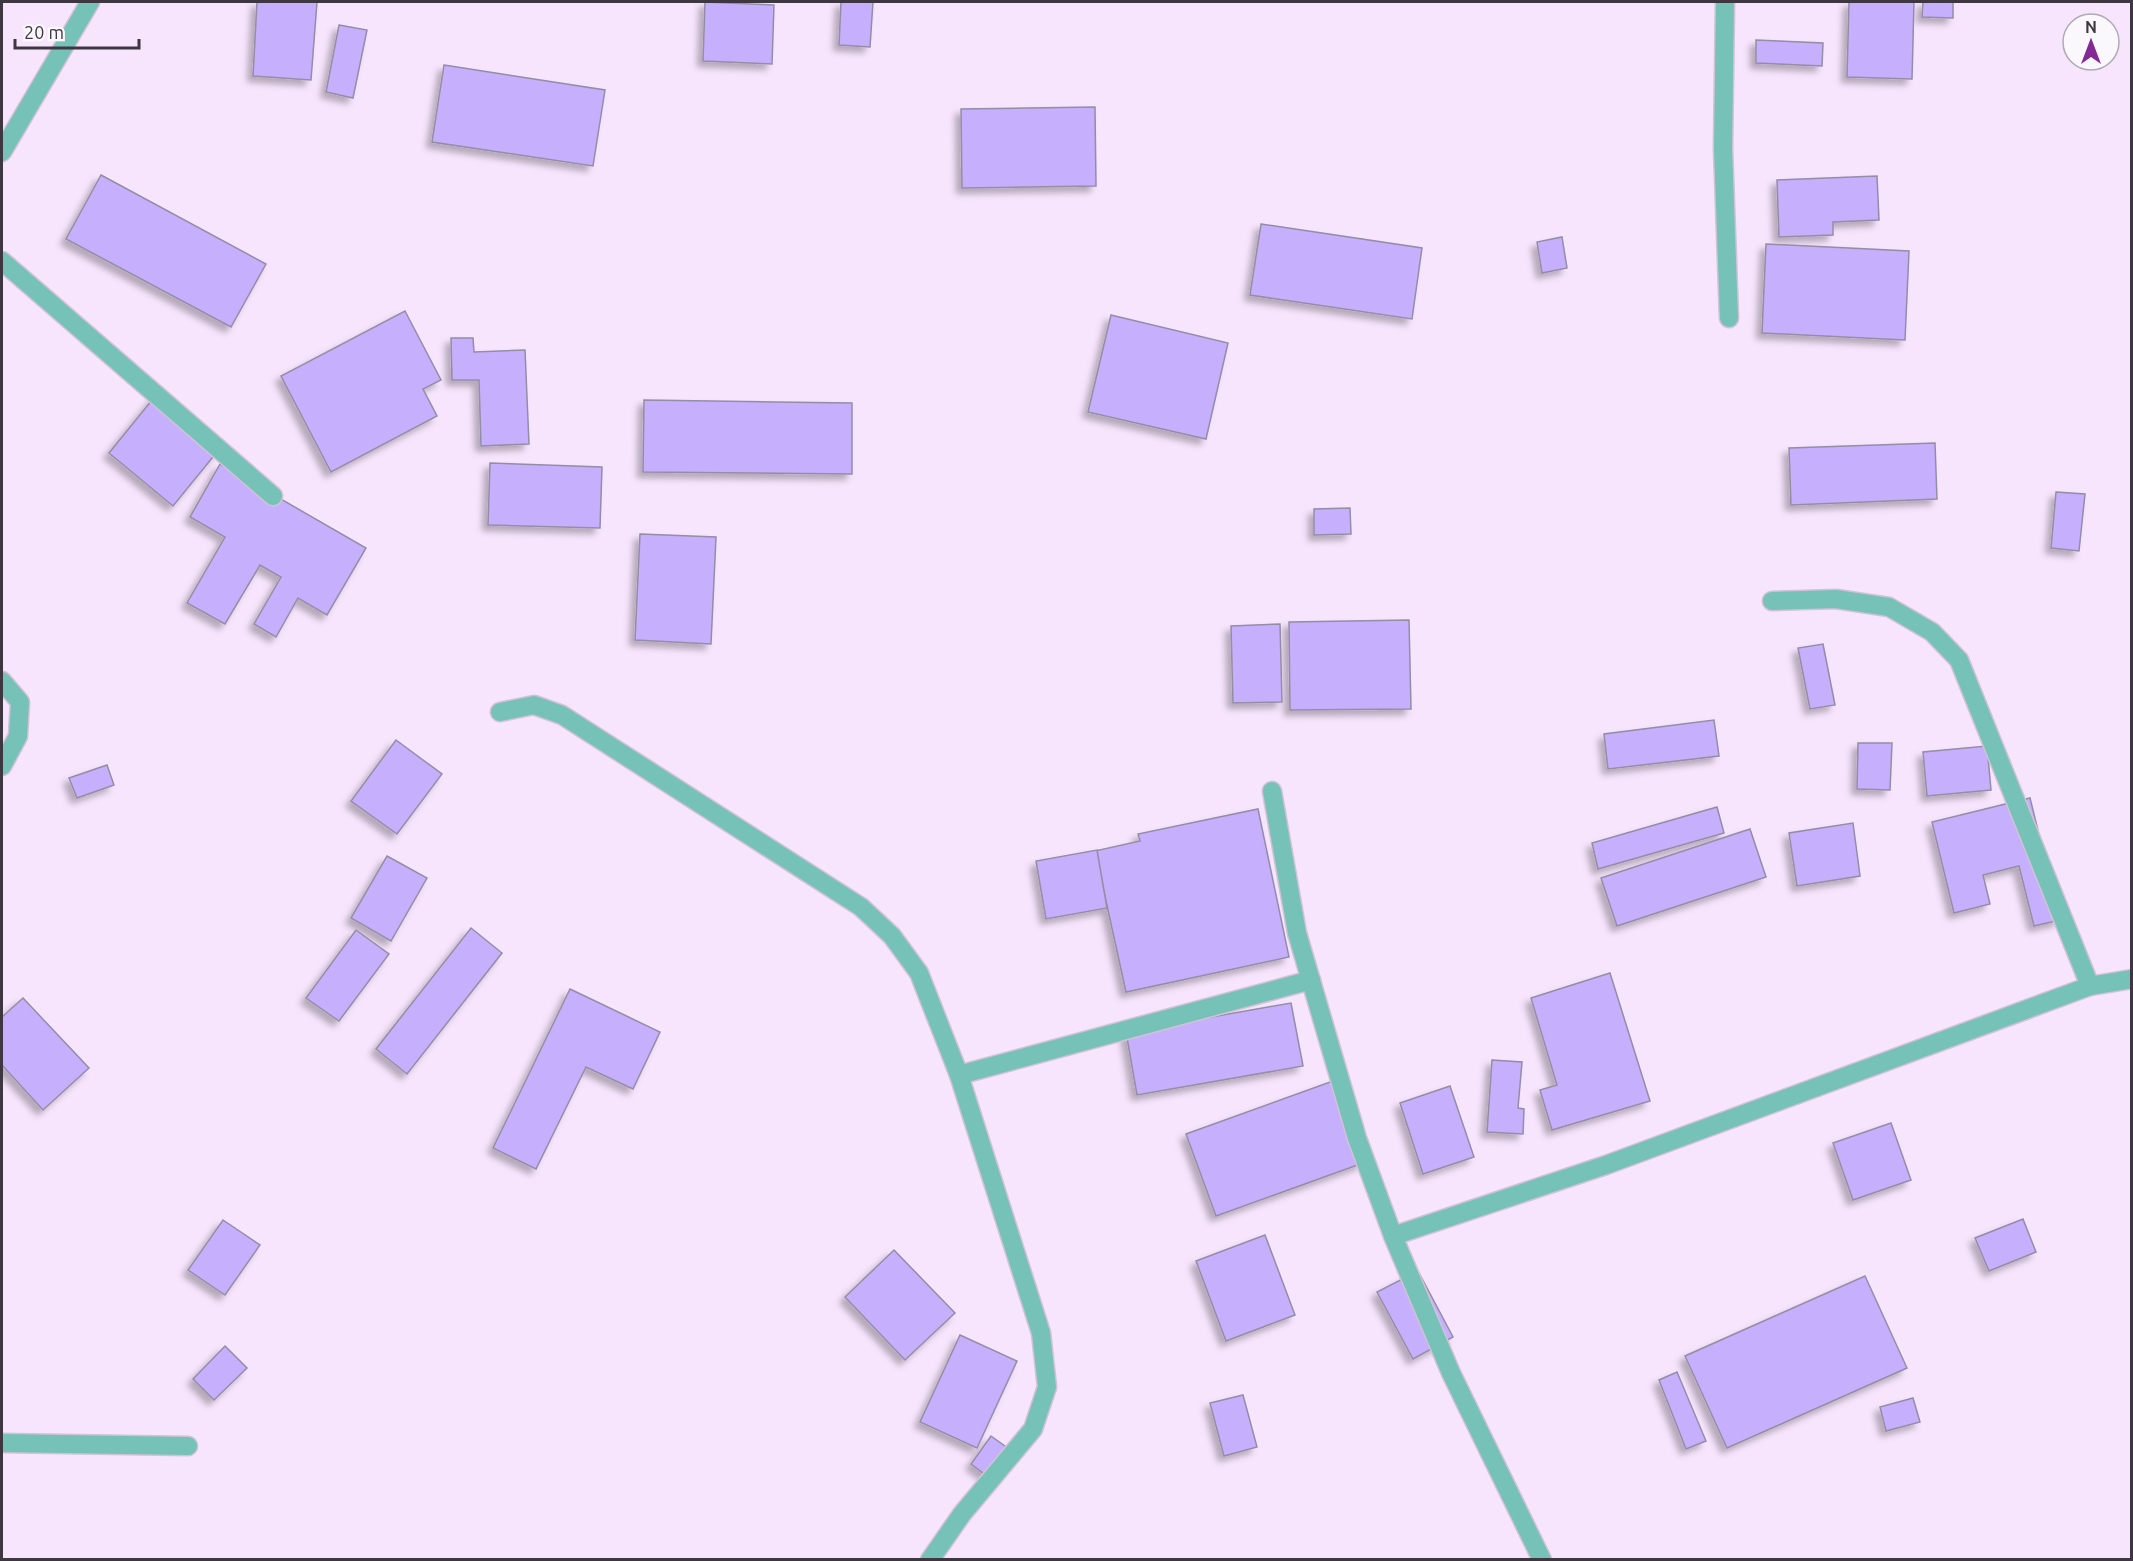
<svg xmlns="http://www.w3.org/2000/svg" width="2133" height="1561" viewBox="0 0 2133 1561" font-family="Ubuntu,sans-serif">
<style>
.building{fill:#c6affc;stroke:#948da6;stroke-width:1.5;filter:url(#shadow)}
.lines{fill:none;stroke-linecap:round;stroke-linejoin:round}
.minor-casing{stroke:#d2c2d7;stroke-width:21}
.minor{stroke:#77c2b8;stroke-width:18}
</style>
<defs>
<filter id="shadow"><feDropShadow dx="-5.5" dy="5.5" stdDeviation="3" flood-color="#0004"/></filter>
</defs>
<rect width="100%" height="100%" fill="#f7e5fd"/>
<!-- building -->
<g class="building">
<polygon points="257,2 317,2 311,80 253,76"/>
<polygon points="705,2 774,5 772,64 703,61"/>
<polygon points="841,2 873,2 870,47 839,45"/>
<polygon points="1849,2 1914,2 1912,79 1847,77"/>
<polygon points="1923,2 1953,2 1953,18 1922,17"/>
<polygon points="339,25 367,30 353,98 326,92"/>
<polygon points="1756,40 1823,43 1822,66 1756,63"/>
<polygon points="444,65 605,90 593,166 432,142"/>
<polygon points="1095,107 1096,186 962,188 961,109"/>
<polygon points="101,175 266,264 231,327 66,239"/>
<polygon points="1877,176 1879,220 1833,222 1833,235 1779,237 1777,180"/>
<polygon points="1261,224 1422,248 1412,319 1250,295"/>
<polygon points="1562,237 1567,268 1542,273 1537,242"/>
<polygon points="1766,244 1909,251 1905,340 1762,333"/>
<polygon points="405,311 441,380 423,389 437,416 331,472 281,376"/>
<polygon points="1111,315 1228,343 1206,439 1088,412"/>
<polygon points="451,338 473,338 474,352 525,350 529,444 481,446 479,380 452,380"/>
<polygon points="156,395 221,447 173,506 109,453"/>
<polygon points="644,400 852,403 852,474 643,472"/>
<polygon points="1935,443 1937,499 1791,505 1789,448"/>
<polygon points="490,463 602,467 600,528 488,525"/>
<polygon points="220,464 366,548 327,615 298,598 276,637 254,624 281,577 260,565 225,624 187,603 225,537 190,517"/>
<polygon points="2056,492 2085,494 2079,551 2051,548"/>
<polygon points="1350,508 1351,534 1314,535 1314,509"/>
<polygon points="640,534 716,537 711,644 635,640"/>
<polygon points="1409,620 1411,709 1290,710 1289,622"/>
<polygon points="1280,624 1282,702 1233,703 1231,626"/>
<polygon points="1823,644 1835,705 1810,709 1798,648"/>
<polygon points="1714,720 1719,756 1608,769 1604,734"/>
<polygon points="396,740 442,774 397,834 351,801"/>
<polygon points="1858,743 1892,743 1890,790 1857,789"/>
<polygon points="1987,746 1991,790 1927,796 1923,752"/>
<polygon points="107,765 114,785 77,798 69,778"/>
<polygon points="2030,798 2060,920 2034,926 2019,866 1983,875 1990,904 1954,913 1932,822"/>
<polygon points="1717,807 1724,833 1598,869 1592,843"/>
<polygon points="1258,809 1289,957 1126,992 1095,851 1140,841 1138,834"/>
<polygon points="1853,823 1860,876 1797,886 1789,833"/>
<polygon points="1750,829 1766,877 1617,926 1601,878"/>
<polygon points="1097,850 1107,908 1046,919 1036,861"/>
<polygon points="387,856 427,878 391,941 351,918"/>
<polygon points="471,928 502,953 407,1074 376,1049"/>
<polygon points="356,930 389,954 339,1021 306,998"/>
<polygon points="1610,973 1650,1101 1552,1130 1540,1090 1557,1085 1531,998"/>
<polygon points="570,989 660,1032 633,1089 586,1067 536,1169 493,1148"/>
<polygon points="23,998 89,1068 43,1110 2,1065 2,1017"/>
<polygon points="1291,1003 1303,1066 1137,1095 1126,1032"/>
<polygon points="1492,1060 1522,1062 1518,1108 1524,1109 1523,1134 1487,1132"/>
<polygon points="1333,1081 1363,1163 1216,1216 1186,1134"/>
<polygon points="1450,1086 1474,1157 1423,1174 1400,1103"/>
<polygon points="1891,1123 1911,1180 1853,1200 1833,1143"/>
<polygon points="2023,1219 2036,1252 1989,1271 1975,1238"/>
<polygon points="223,1220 260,1245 225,1295 188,1270"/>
<polygon points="1265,1235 1295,1315 1226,1341 1196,1261"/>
<polygon points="894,1250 955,1313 905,1360 845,1297"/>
<polygon points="1418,1271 1453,1337 1413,1359 1377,1292"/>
<polygon points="1865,1276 1907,1368 1727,1448 1685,1356"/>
<polygon points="960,1335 1017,1361 977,1448 920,1422"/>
<polygon points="225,1346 247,1368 214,1400 193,1379"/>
<polygon points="1677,1372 1706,1441 1686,1449 1659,1380"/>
<polygon points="1243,1395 1257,1447 1224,1456 1210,1403"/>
<polygon points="1913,1398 1920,1422 1886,1431 1880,1407"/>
<polygon points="991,1436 1016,1454 996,1483 971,1464"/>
</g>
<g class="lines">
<!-- minor casing -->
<g class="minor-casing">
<g id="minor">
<polyline points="1725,2 1723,148 1729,318"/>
<polyline points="2,152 90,2"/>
<polyline points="2,261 273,496"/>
<polyline points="1772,601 1836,599 1889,607 1932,632 1959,660 2090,986"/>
<polyline points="2,681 20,702 18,736 2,766"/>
<polyline points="500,712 534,705 562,715 861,907 892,936 919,973 959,1075 1041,1333 1047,1387 1033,1429 962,1514 930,1560"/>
<polyline points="1272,791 1297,933 1357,1138 1393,1236 1451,1373 1542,1560"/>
<polyline points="959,1075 1311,980"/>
<polyline points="1393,1236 1606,1165 2090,986 2132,979"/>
<polyline points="2,1443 188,1446"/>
</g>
</g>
<!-- minor -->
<use href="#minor" class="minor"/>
</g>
<!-- border -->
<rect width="2133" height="1561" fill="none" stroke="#3e3741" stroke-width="6"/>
<!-- north arrow -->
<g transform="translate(2091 42)"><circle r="28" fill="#fbf8fd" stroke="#afabb2" stroke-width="1.5"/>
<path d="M0-4.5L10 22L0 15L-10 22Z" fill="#822996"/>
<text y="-9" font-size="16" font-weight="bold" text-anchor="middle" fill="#3e3741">N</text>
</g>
<!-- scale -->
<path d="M15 39v9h124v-9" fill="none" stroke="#3e3741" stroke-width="3"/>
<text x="24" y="39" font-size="18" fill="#3e3741" stroke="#fbf8fd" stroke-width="4.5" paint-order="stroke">20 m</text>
</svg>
